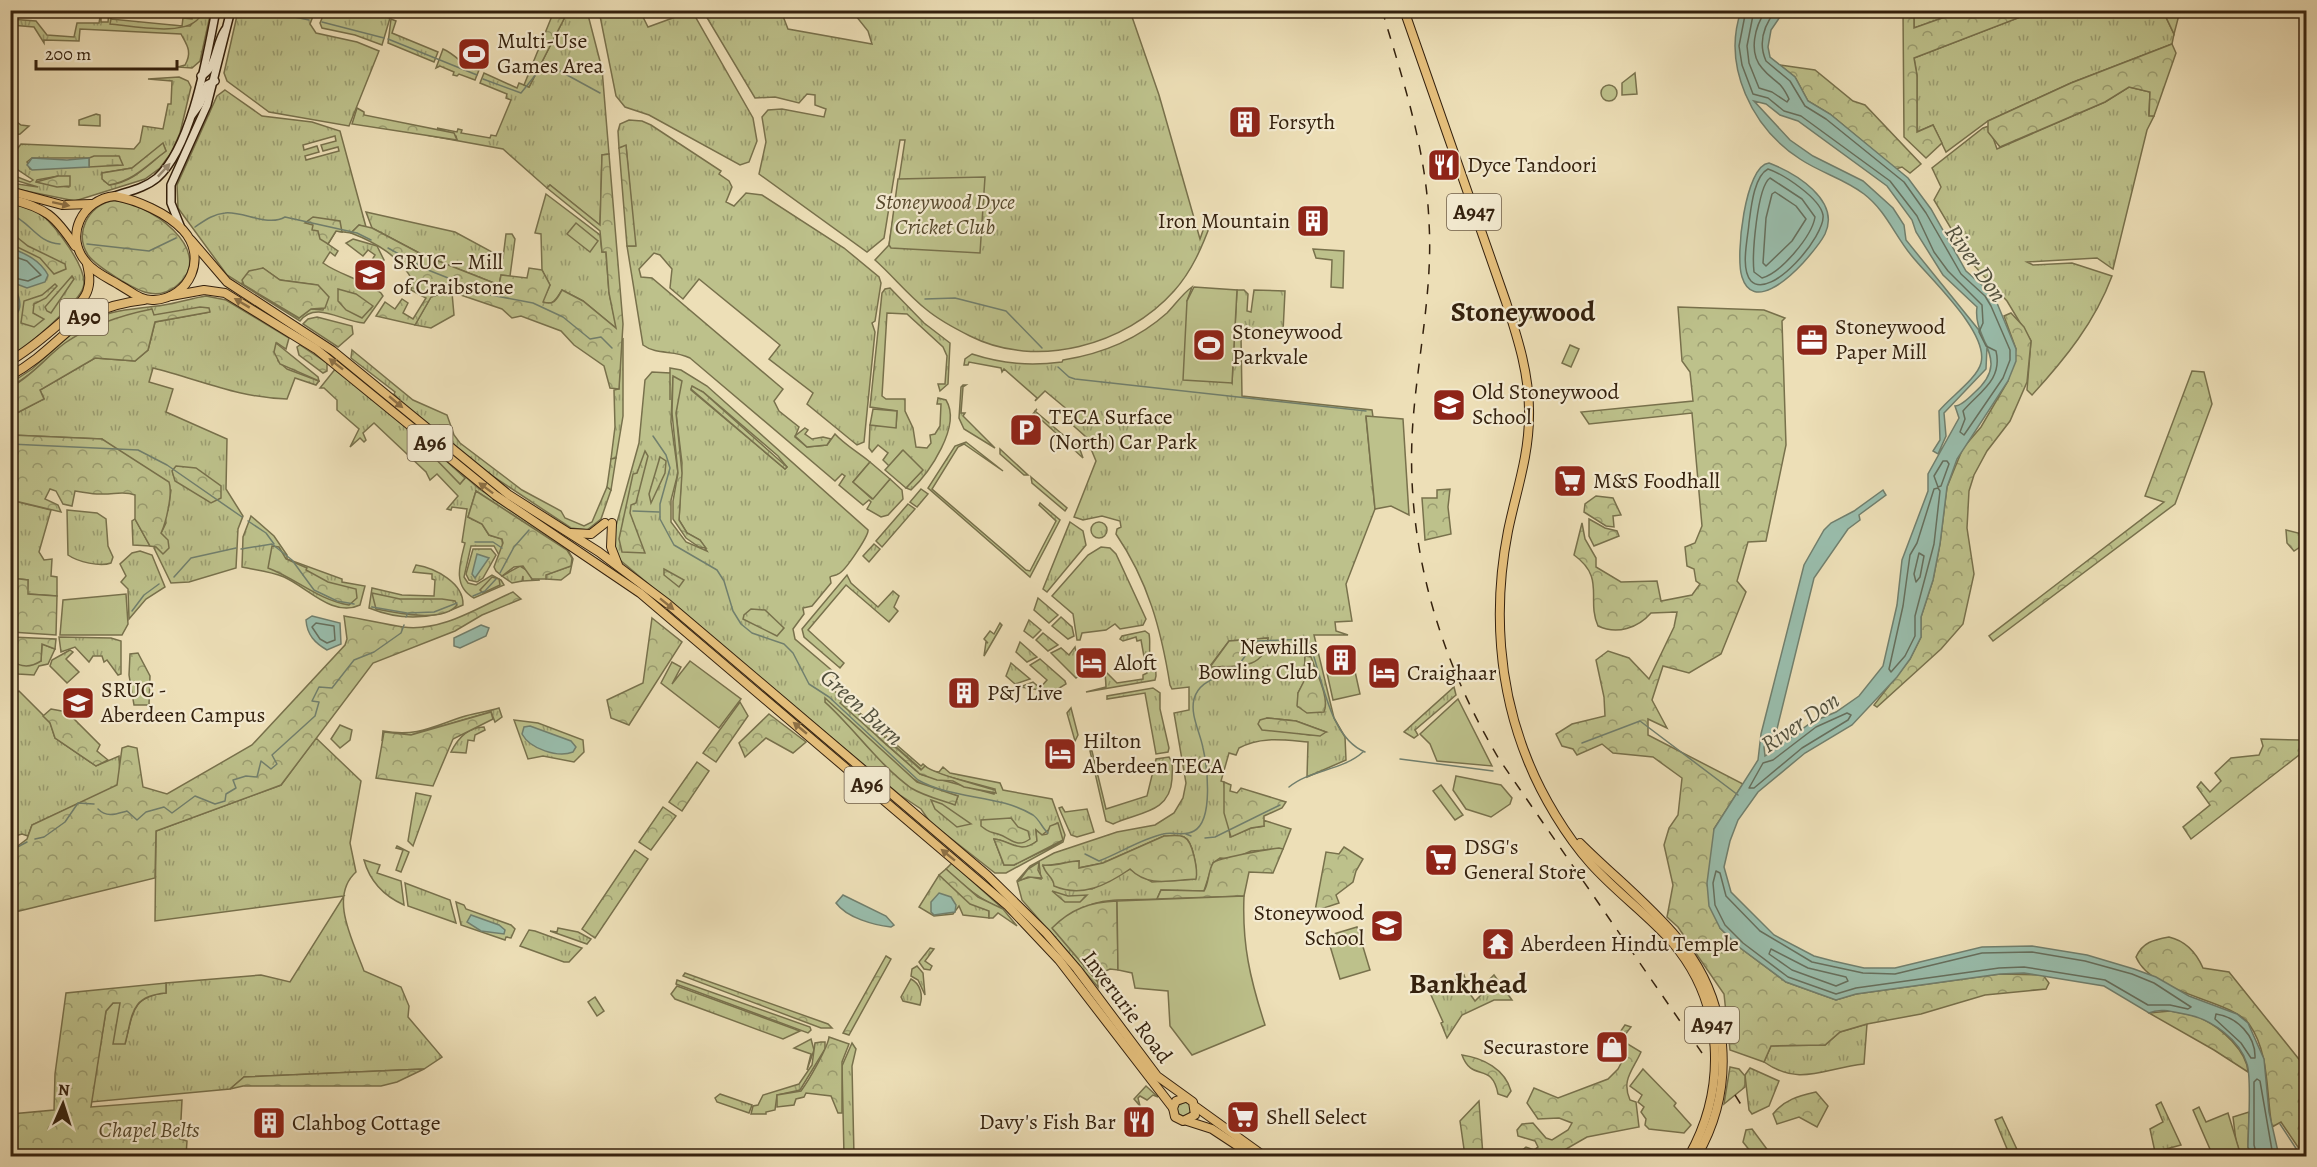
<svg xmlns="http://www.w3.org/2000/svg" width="2317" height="1167" viewBox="0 0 2317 1167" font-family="Alegreya,serif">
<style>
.grass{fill:url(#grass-tufts);stroke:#78714c;stroke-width:1.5;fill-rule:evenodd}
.forest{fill:url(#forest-crowns);stroke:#78714c;stroke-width:1.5}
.wetland{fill:url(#wetland-marsh);stroke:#78714c;stroke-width:1.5}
.green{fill:#bdc18b;stroke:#78714c;stroke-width:1.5}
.water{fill:#99bdac;stroke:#717f6d;stroke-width:1.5}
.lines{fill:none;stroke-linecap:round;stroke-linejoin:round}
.shore{stroke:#666f5d;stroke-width:1.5}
.stream{stroke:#717f6d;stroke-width:1.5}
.secondary-casing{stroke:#34210e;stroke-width:10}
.primary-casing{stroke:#34210e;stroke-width:10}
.trunk-casing{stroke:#34210e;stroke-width:10}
.secondary{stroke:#f3ead0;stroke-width:7}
.primary{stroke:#e6c07c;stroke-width:8}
.trunk{stroke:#e6c07c;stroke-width:8}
.rail{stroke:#34210e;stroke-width:1.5;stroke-dasharray:10 10;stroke-linecap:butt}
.oneway{fill:#9d9079}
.oneway2{fill:#8d7045}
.labels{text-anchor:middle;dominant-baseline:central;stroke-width:4.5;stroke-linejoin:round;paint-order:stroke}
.shield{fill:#f3ead0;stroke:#6d5d48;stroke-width:1.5}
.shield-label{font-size:21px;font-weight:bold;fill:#34210e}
.poi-label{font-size:22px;fill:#34210e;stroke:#f3ead0;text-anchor:start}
.park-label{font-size:22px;font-style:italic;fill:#56492d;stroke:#f3ead0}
.street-label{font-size:22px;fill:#34210e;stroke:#f3ead0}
.water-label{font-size:24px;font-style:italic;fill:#52503d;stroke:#f3ead0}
.district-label{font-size:28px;font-weight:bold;fill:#34210e;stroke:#f3ead0}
</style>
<defs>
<pattern id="grass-tufts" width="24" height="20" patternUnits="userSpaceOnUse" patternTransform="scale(1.5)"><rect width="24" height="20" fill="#bdc18b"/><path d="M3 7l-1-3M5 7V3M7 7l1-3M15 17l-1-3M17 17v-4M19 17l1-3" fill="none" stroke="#9a9c70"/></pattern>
<pattern id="forest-crowns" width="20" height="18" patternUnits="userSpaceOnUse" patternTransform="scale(1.5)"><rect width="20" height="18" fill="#bdc18b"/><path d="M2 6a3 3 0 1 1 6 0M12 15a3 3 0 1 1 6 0" fill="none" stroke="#9a9c70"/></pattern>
<pattern id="wetland-marsh" width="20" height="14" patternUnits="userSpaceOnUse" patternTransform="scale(1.5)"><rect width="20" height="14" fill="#bdc18b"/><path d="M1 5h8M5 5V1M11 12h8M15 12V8" fill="none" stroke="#9a9c70"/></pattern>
</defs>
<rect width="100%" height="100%" fill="#eddfb7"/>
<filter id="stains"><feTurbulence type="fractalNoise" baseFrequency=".00333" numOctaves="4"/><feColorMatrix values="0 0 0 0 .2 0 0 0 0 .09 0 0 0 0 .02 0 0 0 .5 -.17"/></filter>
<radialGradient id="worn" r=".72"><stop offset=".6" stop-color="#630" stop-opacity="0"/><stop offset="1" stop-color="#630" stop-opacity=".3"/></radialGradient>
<!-- grass -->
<g class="grass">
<polygon points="1914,10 1962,11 1914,28"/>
<path d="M101 11V22H108L109 11H111V24L190 26 200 15 192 14V11H211L200 61 192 68 178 67 185 65C193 51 186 44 181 34L80 29 79 41 44 40V43L34 27 11 25 10 19 36 21 47 35 74 37 77 23H99Z"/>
<polygon points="238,11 315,11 310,24 316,33 357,42 379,51 349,126 269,112 227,81 224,73"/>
<polygon points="325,11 389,11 386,17 390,18 382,45 355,35 322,28 320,23"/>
<polygon points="568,11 587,11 602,69 609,154 602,155 600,225 550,185 547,188 503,149 426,135 457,140 456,136 437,128 457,132 458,129 462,130 461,133 490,138 491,135 496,136 511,100 506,98 507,94 480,83 484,73 517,88 519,83 529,87"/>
<polygon points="599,11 640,11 648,27 692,11 753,118 757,141 749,162 740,165 649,115 625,107 616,96"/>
<path d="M703 11H781L788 29 872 44 868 31 852 11H1130L1159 95 1200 239 1207 219 1211 223C1202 247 1192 271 1174 291 1126 345 1037 370 970 336 956 329 939 320 927 310 908 295 893 276 875 260L889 245 905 140H900L884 238 867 252 759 174 766 142 762 117 768 110 782 109 824 117 826 109 815 105V95L807 94 799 103 775 97 755 98Z"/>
<polygon points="2036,11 2163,11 2174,34 2172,44 2071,83 1988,121 1946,152 1933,125 1917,132 1917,76 1914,58"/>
<polygon points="391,19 396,21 392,33 438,52 434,62 388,43"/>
<path d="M443 49C459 56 465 70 479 70L475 80 459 74 457 76 453 75 454 72 440 66 436 68Z"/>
<polygon points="1635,73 1637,94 1622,95 1622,83"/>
<path d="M179 77 188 81 191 87 180 133 171 153 160 168 145 179 75 201 11 188V183L38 187 11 179 10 174 30 182 33 180 18 170 11 169V157L21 144 134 149 140 142 143 126 163 129 168 104H171L172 81 148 79ZM163 144 166 151C147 165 135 181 110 185L104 181 102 173 132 168ZM32 158H89L65 168 30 169 27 162ZM58 176 68 187 36 182 37 180Z"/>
<circle cx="1609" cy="93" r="8"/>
<path d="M2129 87 2150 92 2149 115 2154 116 2147 130 2113 269 2097 258 2027 262 2033 265 2072 263 2112 276C2095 322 2065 359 2032 395L2027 390 2031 341 2007 301 1969 260 1975 256 1968 257 1934 200 1941 187 1932 168 1983 128 1989 126 1997 149 2105 102Z"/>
<path d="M225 90 262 116 312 122 340 131 366 227 359 225 351 233 336 231 328 244 338 251 335 256 330 252 323 263C340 275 361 279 381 293L383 296 364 323C342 322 316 300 300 321L227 275 178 208 177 185 217 96ZM335 136 336 141 321 145 323 151 338 147 339 151 306 160 305 156 319 152 317 146 304 150 303 145ZM263 268 280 280 316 285C320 293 328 301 323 310L311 309 299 318 244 285 242 283Z"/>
<polygon points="96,114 100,115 100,126 79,125 79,120"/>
<polygon points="10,117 21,125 29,126 20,134 14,135"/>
<path d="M629 120 642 121 651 125 721 171 719 174 729 181 732 187 726 202 734 206 746 193 762 195 844 248 879 277 881 283 875 321 872 323 875 332 864 442 857 445 807 404 813 393 769 359 780 345 699 279 683 299 670 288 672 269 660 255 654 253 639 269 641 277 652 278 783 389 774 401 779 411 799 427 795 437 807 447 827 445 835 434C845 445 858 452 870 462L853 482 872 499 890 479 902 490 903 499 888 515 881 517 867 509 871 502 869 500 863 505 839 485 845 476 842 474 835 481 690 358C673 349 658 356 643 345L627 246H635L626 146 619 148 618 131 620 124Z"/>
<path d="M546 194 600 235 602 252H606L609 293 617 329 583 301 562 290C556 299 554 306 542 302L550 285 542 270 541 234 535 233Z"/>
<path d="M11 202C19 205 34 208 40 213 54 225 90 269 83 288 79 302 28 346 14 355L11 353Z"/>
<polygon points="366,212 455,232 503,258 506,234 512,234 515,239 510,276 501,275 499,285 423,255 372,228"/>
<polygon points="353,239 377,246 384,260 380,266 372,260 375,255 368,250 363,256 346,243"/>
<path d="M1192 287 1187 301 1232 383 1237 290H1244L1248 294 1247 311 1251 312 1254 290 1285 291 1283 332H1253L1252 336 1241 337 1242 396 1372 410 1373 417H1366L1375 509 1346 584 1352 621 1335 622 1336 631 1348 635H1314L1334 718 1345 737 1346 760 1307 777 1308 742C1284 740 1261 736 1239 748L1236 755 1229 753 1221 781 1224 782 1230 837 1251 828 1264 826 1263 820 1291 829 1283 849 1251 851 1233 859 1220 858 1213 863 1204 891 1161 890 1157 899C1110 901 1089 895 1053 929L1098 982V987L1022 900 1017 881 1030 866 1054 853 1117 832 1155 825 1174 813 1183 798 1186 783 1174 713 1189 710V687L1172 689 1170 685C1161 629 1148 581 1116 534L1117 529 1121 527 1120 521 1102 516 1083 520 1074 517 1096 461 1086 437 1067 420 1075 416 1045 391 1035 401 1037 398 1004 369 1002 372 1001 368 969 362 968 365H964L965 359 972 354C1003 364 1030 366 1062 362L1063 360C1101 354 1138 339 1167 313 1175 305 1183 293 1192 287ZM1268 638C1266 668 1234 667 1210 666L1229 641ZM1305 656 1319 678 1298 706V693L1304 682ZM1267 718 1296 721 1326 732 1310 735 1266 728ZM1164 836C1170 836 1179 834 1184 837 1193 841 1198 871 1195 879L1152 882 1130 869 1092 889 1054 885V880L1043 866 1079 861 1078 868 1103 863ZM1039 863 1041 879 1031 877 1020 880 1028 869Z"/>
<path d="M890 288 924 323 950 343 948 384 940 391 938 384H945L947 356 943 347 907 314 887 313 882 396 886 399H905V411L913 428 916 447 927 448 931 443 930 435 935 434 940 426 941 404H937L938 398 946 400C962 426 929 473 911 490L906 488 922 470 902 451 889 466 883 460 888 453 878 445 872 452 869 448 870 425 896 427 897 411 870 407 882 293 885 289Z"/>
<polygon points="448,291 452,293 454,315 431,328 415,325 431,297"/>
<path d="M206 296 226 300 289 338 286 349 277 343 278 361 287 369 319 381 316 385 295 378 287 399C239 398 198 379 153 368L149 382 173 389 166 412 227 439 226 489 243 516 238 529 236 568 189 582 171 583 154 548 166 523 165 516 168 510 171 490 102 439 11 435V416L44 399 40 390 95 358 135 361 148 350 155 322 210 312 153 315 152 310 58 349 34 371 11 387V383L32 369 77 329 81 326 82 330 84 328 82 325C111 308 133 310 164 305 178 303 192 298 206 296Z"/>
<polygon points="1541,309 1541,314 1520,321 1518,317 1522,312"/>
<polygon points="623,339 623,416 616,458 611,459 615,427 614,390 619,389 621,340"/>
<polygon points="352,350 413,400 447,415 454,435 460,443 522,490 561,511 565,518 584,526 592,522 607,487 611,490 601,519 587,530 571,528 488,473 406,407 394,394 395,392 351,358"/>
<path d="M336 368 432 448 429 452 460 484 465 478 443 457 478 488 566 547 573 559 570 573 561 580 546 579 545 575 571 566 569 552 476 491 468 517 482 524 489 535 502 539 503 548 499 555 494 546H471L464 577 468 583 476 585 492 575 501 580 504 585 474 598C452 586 460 563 465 543L462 542 467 509 452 507 451 510 447 509 458 496 437 474 430 480 426 472 374 423 363 433 366 440 364 442 360 438 350 447 359 429 337 410V400L324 388H320Z"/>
<path d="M670 368 681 370 707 386 868 530C869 535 845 572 838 574 836 576 833 575 830 577L831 583 812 606 803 608 804 614 793 629 795 639 835 673V677L830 672 823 681 921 766 923 764 931 771 939 772 943 767 950 773 1000 783 1003 790 1052 799 1065 835 1063 842 1006 873H995L930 822 921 809 900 795 620 560 615 548 614 533 639 443 645 380 652 372 670 373V400ZM673 377 678 394 676 413 682 463 679 520 687 533 700 540 707 551 686 542 671 522V500L678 473 671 422ZM692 387 703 392 778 456 787 467 785 469 691 390ZM843 700 922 770 925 767 931 772 995 789 994 794 920 774 881 740ZM825 702C860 723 883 760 918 782 930 790 945 793 958 796L955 804C889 787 871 744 825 702ZM1057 823 1061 842 1014 865H1004L994 839C1010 840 1018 856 1037 841L1036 830 1042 835Z"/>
<polygon points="963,385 966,385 963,387 961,413 965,413 963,416 995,448 964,429 959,418 961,387"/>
<polygon points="1037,409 1035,411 1075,445 1078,444 1083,458 1034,413 1032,415"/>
<polygon points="966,442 1003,471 964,444 958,447 932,489 1026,570 1030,571 1056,521 1039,505 1040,503 1060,520 1030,577 928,488 955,446"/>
<polygon points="1000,449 1028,475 1024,475 1000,454"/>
<polygon points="1031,477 1067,508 1065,511 1032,483"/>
<polygon points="921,489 928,494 917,507 910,502"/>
<polygon points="10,500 51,510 39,552 44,560 52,559 51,576 57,577 57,596 27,594 28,580 11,578"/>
<polygon points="908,504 915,509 882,547 876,541"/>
<path d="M67 510 97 513 106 519 108 546 113 557 111 563C100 567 78 562 68 555Z"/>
<path d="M251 516 274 536 287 555V559L342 579V582L365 586 360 605C333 618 307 587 284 577 270 571 255 570 242 567L243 537Z"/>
<polygon points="135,519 150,546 133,545 132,521"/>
<circle cx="1099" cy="530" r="8"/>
<polygon points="1070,522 1083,531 1086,545 1047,592 1043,589"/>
<polygon points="874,544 880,549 869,562 863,556"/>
<polygon points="1101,547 1110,548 1116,554 1146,619 1143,625 1120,629 1115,624 1106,630 1082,633 1080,640 1077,640 1073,614 1052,596 1088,555"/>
<polygon points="473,549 491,549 496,555 483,578 477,582 469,580 466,574"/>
<polygon points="140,551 152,555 165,587 146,599 129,619 128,589 121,582 126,576 120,564 132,553"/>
<path d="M416 565C435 568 464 583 463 605 432 620 401 621 369 608L372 588 402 595 434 596 435 580 432 579V574L413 572Z"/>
<polygon points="520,566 528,571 532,579 538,577 539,580 523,581 523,576 522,581 512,583 502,576"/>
<polygon points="847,575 851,583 878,607 893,591 899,596 894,607 898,611 889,622 846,585 808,630 844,663 840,668 804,637 802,629"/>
<polygon points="1038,598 1058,615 1049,623 1034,610"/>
<polygon points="1061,617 1072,627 1074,636 1068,639 1052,626"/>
<polygon points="1029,620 1041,630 1033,638 1024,631"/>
<polygon points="1000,623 1002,625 984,656 986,642 988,643 984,639 990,631 994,634"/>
<path d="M1145 631 1149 634C1151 643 1148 651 1151 660 1154 668 1158 671 1155 680L1086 692 1106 687 1105 671 1117 683 1143 679V675L1147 673 1141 640 1137 641 1136 637 1123 641 1120 639 1122 636Z"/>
<polygon points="1043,633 1058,645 1048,651 1036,640"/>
<polygon points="59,637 111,638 121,641 121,674 118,675 107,660 104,662 102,656 93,656 89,662 75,647 61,652"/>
<polygon points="1020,642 1037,657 1027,662 1016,652"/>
<polygon points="42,644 55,649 48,664 39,666 34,675 18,674 10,659 13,662 41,661"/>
<polygon points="1075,647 1080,675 1076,678 1051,653 1061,648 1069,655"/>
<polygon points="70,650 73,652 66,659 79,672 67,683 50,666 52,660"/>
<polygon points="1040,659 1065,681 1066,684 1053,692 1020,687 1033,682 1040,688 1047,680 1030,665"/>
<polygon points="1011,663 1030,679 1015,684 1006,676"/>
<polygon points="1454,687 1456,695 1415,730 1418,735 1414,738 1404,732"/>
<polygon points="1153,688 1160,693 1160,709 1169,748 1168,752 1156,754 1145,693 1107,699 1107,696"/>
<polygon points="19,691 50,722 55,738 96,766 119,756 120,776 117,786 32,825 28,836 22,834 11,837 11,698"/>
<path d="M499 708 502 717 495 722 491 712 411 735 385 732 382 741 383 731C416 737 432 727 462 717 474 713 487 712 499 708Z"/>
<polygon points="1071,708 1078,735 1075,741 1067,713"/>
<polygon points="514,720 538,723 583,740 584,752 574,762 543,756 528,759"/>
<path d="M484 727 485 730 475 735 474 741 468 740 466 753 451 752C458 738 469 727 484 727Z"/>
<path d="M316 738 361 781 350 843 356 872C328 897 354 943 364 971L401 987 409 1006 408 1017 442 1057 424 1069 244 1077 230 1089 91 1102 106 1011 113 1003 120 1002 125 1044C133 1014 131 996 166 993V983L261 975 290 982 344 896 155 921 156 831 281 785Z"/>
<path d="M1090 751H1092L1106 809 1147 796 1156 759 1169 757C1174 764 1172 770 1172 779 1170 814 1137 812 1113 824L1106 821Z"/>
<polygon points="416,793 431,796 413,846 408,841"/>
<polygon points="1062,807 1065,812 1087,809 1094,832 1077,837 1071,835 1059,808"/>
<polygon points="397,846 409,852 401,872 396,870 403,850 396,848"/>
<path d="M364 860 380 865 377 873 401 881 404 905C384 896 370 882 364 860Z"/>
<path d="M952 863 1003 909C980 900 964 886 946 869Z"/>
<polygon points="939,875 989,911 989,918 963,915 959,906 953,914 934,916 919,907"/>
<polygon points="405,883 450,900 456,923 408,906"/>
<polygon points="456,902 464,905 466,909 511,925 515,929 511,938 506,937 505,940 461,925"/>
<polygon points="558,928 578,932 591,939 587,944 550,931 557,932"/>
<polygon points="529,930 535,931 582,948 569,962 564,962 520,946"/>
<polygon points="930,948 934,949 925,961 932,966 930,970 924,969 919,962"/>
<polygon points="917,966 923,973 925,995 918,980 911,976 912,969"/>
<polygon points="1464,975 1466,981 1463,984 1475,1001 1484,992 1479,985 1485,984 1494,975 1512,1000 1494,1000 1462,1015 1447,1038 1441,1023 1443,1022 1431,995"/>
<path d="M911 979C921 984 923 996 920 1005L903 1001 901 997Z"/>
<polygon points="677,986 800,1031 783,1039 675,999 671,994"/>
<path d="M1867 1024 1864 1064C1824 1068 1800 1087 1764 1062L1771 1046 1825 1045 1840 1032Z"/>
<polygon points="811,1039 814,1050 807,1070 811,1054 794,1048"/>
<polygon points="821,1042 825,1042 825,1049 800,1090 777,1095 775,1110 766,1112 766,1114 751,1114 753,1106 758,1105 763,1095 799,1084 812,1065 815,1043"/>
<polygon points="852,1043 856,1049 852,1066 854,1156 844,1156 842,1066"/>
<polygon points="1750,1068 1779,1081 1769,1106 1752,1114 1749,1110 1745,1075"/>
<polygon points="1146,1086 1158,1097 1153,1095 1147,1100 1140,1096 1138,1098 1140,1106 1134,1099"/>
<polygon points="720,1094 752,1105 749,1113 717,1102 715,1098"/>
<polygon points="2161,1102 2181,1145 2155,1152 2150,1129 2163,1122 2156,1105"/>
<circle cx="1184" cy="1109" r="7"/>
<polygon points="2002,1117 2020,1156 2010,1156 1995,1120"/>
<polygon points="1752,1129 1772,1156 1754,1156 1743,1142 1746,1130"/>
</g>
<!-- forest -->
<g class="forest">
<polygon points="554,11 568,11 529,87 524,85"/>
<polygon points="1903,11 1914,11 1914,28 1962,11 2036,11 1914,58 1917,75 1917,132 1933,125 1942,143 1926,158 1904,137"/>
<polygon points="2163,11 2180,11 2174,34"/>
<path d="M192 14 201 15C189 38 133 26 110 24L111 19 182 26 183 18 192 19Z"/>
<polygon points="2172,44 2176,53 2154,116 2149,116 2150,92 2129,87 2105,102 2000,147 1988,132 1988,121 2071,83"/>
<polygon points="1780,65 1815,70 1853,101 1865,105 1921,164 1910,173 1902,167 1896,169 1830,114 1808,101 1795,77"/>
<polygon points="357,108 364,112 364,115 454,133 457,140 352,124"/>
<path d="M163 143 166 151C147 165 135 180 109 185L102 179V173L132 168Z"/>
<polygon points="626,145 636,246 627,246 619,148"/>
<path d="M609 154 623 324 619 389 610 388 604 366 574 345 561 331 521 316 512 318 502 309 449 291 431 297 415 325 376 316 385 302 395 309 402 299 408 303 403 313 413 319 426 298 411 290 413 281C399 256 377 243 351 233L359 225 372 228 423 255 499 285 501 275 527 278 529 268 542 270 550 285 543 302C554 306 557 299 562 290L583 301 616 328 609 293 606 252H602L600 231 547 188 550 185 600 225 602 155Z"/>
<polygon points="58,176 70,176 70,186 57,187 36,182"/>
<path d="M111 201C144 198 222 252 175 287 168 292 158 295 149 293 135 291 96 266 88 255 74 233 88 207 111 201Z"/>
<polygon points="313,217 340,221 342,232 336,231 328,244 320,239 318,231 312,230 313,225 305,223"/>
<polygon points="13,234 28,246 65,264 66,269 54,274 40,258 13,245 11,236"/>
<polygon points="263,268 280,280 318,285 329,297 325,308 311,309 299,318 244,285 242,280 249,271"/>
<polygon points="72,276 74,279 51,313 47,311 45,307"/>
<polygon points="55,284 57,286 46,298 34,304 33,313 44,319 34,327 21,323 24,301 42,295"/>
<polygon points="338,289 356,294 373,306 362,318 346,310 338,301"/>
<path d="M200 307 209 308 210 312 155 322 148 350 135 361 95 358 40 390 44 399 11 416V387C32 376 46 357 65 343 91 325 122 315 152 309L154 315Z"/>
<path d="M1678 307 1764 310 1785 318 1782 321 1786 445 1766 541 1748 542 1737 581 1746 592 1721 654 1689 673 1663 666 1652 700 1667 728 1648 719V735L1743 784 1714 829 1720 928 1739 947 1786 982 1836 1000 1856 994 2000 974 2043 975 2049 983 2046 989 1985 995 1921 1014 1867 1024 1840 1032 1825 1045 1771 1046 1764 1062 1730 1050 1724 994 1678 927 1667 917 1673 885 1664 845 1669 828 1678 815 1682 778 1653 757 1613 753 1602 744 1577 755 1573 749 1562 746 1556 734 1572 724 1605 716 1604 697 1596 660 1608 651 1629 658 1649 679 1674 627 1677 612 1651 613C1638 628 1617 635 1598 626 1586 599 1606 578 1574 555L1582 523 1585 539 1596 558V567L1621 582 1657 581 1661 601 1692 595 1700 584 1696 581 1694 569 1687 566 1685 547 1695 543 1702 526 1692 413 1589 424 1581 412 1693 401 1690 372 1682 361Z"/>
<polygon points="2011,313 2024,327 2031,341 2027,382 2010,421 1987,451 1974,475 1969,491 1967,528 1974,574 1963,624 1941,649 1877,707 1874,705 1910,659 1921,637 1921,617 1933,580 1940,544 1947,487 1963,448 1981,427 2008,381 2016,349 2004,316"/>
<polygon points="317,317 352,326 353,334 338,347 303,324 308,319"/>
<polygon points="276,343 318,377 319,381 280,364 274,352"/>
<polygon points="300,345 327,363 327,371 323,373 299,355 297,347"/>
<polygon points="2192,371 2204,372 2212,404 2175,504 1993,641 1989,636 2164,502 2145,496"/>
<polygon points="673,376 682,381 676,413 682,473 679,520 687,533 700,540 706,548 699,547 686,538 673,519 673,501 678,473 672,413"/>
<polygon points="692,386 703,392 787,467 785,469 691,389"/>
<polygon points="805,428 808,430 805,434 812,439 823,437 831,439 827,445 807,447 795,436"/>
<path d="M11 435 102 439 169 482C173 493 166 523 161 533L168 540 169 548 163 554 156 547 150 546 135 519V495C123 490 113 495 100 494 92 494 83 492 75 491L72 506 63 504 56 491 50 489 45 499 58 505 61 512 11 500Z"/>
<polygon points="432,448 465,478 460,484 429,452"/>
<polygon points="645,451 648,456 636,503 631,505 630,513 645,553 622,552 619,539 633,474 637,473"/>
<polygon points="660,457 666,461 665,473 651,503 649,494"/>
<polygon points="616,458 611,490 607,487 611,459"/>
<polygon points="176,466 196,468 221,486 221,498 211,503 175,481 172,471"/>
<polygon points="1450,489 1448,507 1451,534 1425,540 1422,498 1437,498 1437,490"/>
<polygon points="476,491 567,550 572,558 571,566 546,575 546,579 532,579 523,566 514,567 502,576 496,571 494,567 503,543 502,539 489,535 482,524 468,517"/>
<polygon points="1596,496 1613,498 1621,515 1613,516 1614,527 1606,526 1584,512 1585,504"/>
<polygon points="1589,519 1605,528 1617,531 1619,536 1594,546 1589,536"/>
<polygon points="2286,530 2306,535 2306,543 2294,551 2287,543"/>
<path d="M272 546 279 547 286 559 307 568 306 570 328 582 356 589 357 598 349 605C318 600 297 579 268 568Z"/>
<polygon points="664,569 684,580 679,587 664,575"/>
<polygon points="492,577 499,579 500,585 483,593 480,590"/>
<polygon points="11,578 28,580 28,594 57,596 56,635 11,632"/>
<path d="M513 592 521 599 482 615 455 631 373 663 281 785 156 831 155 878 11 913V906L14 904 11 899V851L27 839 32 825 117 785 122 748 128 746 137 748 143 787 167 794 252 745 345 645 347 639 344 616C364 619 383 624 403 627 443 632 478 607 513 592Z"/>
<path d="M372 593 400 599H442L455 601 457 605C443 623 396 613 376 609Z"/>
<polygon points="751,609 765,610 784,628 777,636 743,619 744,615"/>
<polygon points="652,618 682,642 629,725 611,718 607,700 643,683"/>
<path d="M11 637 56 639 55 649 42 644 41 661C30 668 20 668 11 659Z"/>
<path d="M1268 638C1265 671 1235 666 1210 667L1229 641Z"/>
<polygon points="138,653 150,676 149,705 134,705 129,675 130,654"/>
<path d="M1305 656 1311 657C1316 672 1330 698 1324 712L1307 713 1297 706 1298 693 1304 681Z"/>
<path d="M825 698 917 782 958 796 955 805C941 800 924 796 911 788 878 764 855 729 825 702Z"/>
<path d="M843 700 921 770 925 766C935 775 980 785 995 790L996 793 964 787 953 781 937 780 920 774 840 703Z"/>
<polygon points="740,702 748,716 716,762 703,753"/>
<polygon points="51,709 67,712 100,745 97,751 108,760 96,766 55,738 50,723 43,716"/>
<polygon points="491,712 493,719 453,739 433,786 376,778 384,732 411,735"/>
<polygon points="769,714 806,742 793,753 766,738 745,757 739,743"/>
<polygon points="1267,718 1296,721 1326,732 1320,736 1262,730 1258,724 1260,720"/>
<polygon points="2261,739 2300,740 2303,752 2191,839 2183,827 2210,805 2197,787 2201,782 2210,792 2221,781 2215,773 2231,758 2259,755 2263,746"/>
<polygon points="697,762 709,771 682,811 669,802"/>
<polygon points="1224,782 1231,785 1230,791 1237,793 1241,788 1286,802 1282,808 1264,816 1264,826 1251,828 1231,837 1224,813"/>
<polygon points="931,800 942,804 971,824 957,827 935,809"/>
<polygon points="663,807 676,816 651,850 639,842"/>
<path d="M1011 818 1018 827 1028 831 1030 839C1016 849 1011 838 998 834 990 832 987 831 981 826V820Z"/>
<path d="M1058 823 1063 840 1014 865H1004L994 839C1010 840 1020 855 1037 841L1036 830 1042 835 1047 834 1050 826Z"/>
<path d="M1164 836C1170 836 1178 834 1184 837 1193 841 1198 871 1196 879 1171 880 1149 888 1130 869 1107 885 1082 898 1054 886 1054 877 1045 875 1043 865 1056 867 1066 861 1079 861V868L1103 863Z"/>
<polygon points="1344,847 1363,859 1356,871 1353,882 1336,895 1339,903 1315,911 1326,852 1339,854"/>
<path d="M1279 848 1283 849 1273 873 1249 872 1244 896 1157 899 1161 890 1204 891C1209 883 1208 871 1213 863 1217 858 1269 849 1279 848Z"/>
<polygon points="635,850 648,859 595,938 582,929"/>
<polygon points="1039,862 1038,870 1042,878 1028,877 1019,881 1028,869"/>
<polygon points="946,869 978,897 1003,909 1017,926 998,913 993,918 989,918 989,911 970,904 939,875"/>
<polygon points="1052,891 1068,896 1087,895 1080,902 1065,902"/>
<path d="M1117 901 1118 970 1110 969 1101 973 1098 982 1052 928C1071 909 1090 902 1117 901Z"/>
<path d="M2169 937C2186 941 2196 952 2203 968L2229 972 2306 1068V1156H2304L2281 1122 2272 1127C2266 1094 2270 1053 2249 1024 2231 999 2152 995 2136 957 2143 942 2153 940 2169 937Z"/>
<polygon points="886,956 891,959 849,1035 843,1033"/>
<polygon points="685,973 828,1024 832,1028 821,1028 683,976"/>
<polygon points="677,980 810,1027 811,1030 808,1033 676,984"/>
<path d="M166 983V993C130 996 133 1014 125 1044H113L120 1003H113L106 1011 91 1107 182 1100 180 1139 187 1141 186 1156H11V1114L54 1110 55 1074 66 993Z"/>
<path d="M2170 1011C2181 1013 2193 1014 2203 1019 2221 1028 2247 1051 2248 1072L2214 1050 2149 1013Z"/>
<path d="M1625 1025 1631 1027 1621 1040 1641 1052C1633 1070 1621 1080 1630 1100L1636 1102 1639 1127 1587 1137 1554 1156H1515L1526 1147 1534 1150 1538 1147 1535 1141 1518 1136 1517 1130 1522 1124 1533 1123 1546 1138 1552 1140 1568 1130 1572 1123 1559 1118 1538 1119 1527 1103 1534 1088 1558 1098 1608 1079 1618 1069 1626 1054 1618 1035Z"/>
<path d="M829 1037 849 1044 842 1062V1113H838L831 1096 806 1093 804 1097 796 1099 794 1105 777 1107V1095L801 1091C809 1080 828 1047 829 1037Z"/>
<path d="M1462 1055C1483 1058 1505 1069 1511 1091L1507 1097 1498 1094C1492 1061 1472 1083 1462 1055Z"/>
<polygon points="1730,1067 1739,1069 1745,1076 1745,1087 1724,1104"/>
<polygon points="424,1069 397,1082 381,1086 243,1086 230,1089 244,1077"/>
<path d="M1816 1092 1828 1106 1817 1127 1799 1117 1777 1124 1773 1114C1785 1099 1799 1096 1816 1092Z"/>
<polygon points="1479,1101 1483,1156 1465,1156 1460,1121"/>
<polygon points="2249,1112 2248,1147 2252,1156 2241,1156 2236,1141 2233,1117"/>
</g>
<!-- wetland -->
<polygon class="wetland" points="94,156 119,156 123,165 89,167 89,158"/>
<!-- green -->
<g class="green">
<polygon points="465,44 487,52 482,66 460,57"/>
<polygon points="985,177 980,253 891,248 889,245 898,179"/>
<polygon points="576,223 598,241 590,252 567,234"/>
<polygon points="1313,249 1344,251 1343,288 1331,287 1332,260 1316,258"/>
<polygon points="1194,287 1237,290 1232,383 1183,380 1187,301"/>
<polygon points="1570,345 1579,349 1571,367 1562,363"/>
<polygon points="873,409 897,411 896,428 870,425"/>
<polygon points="1366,416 1403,419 1409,515 1391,506 1375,509"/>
<polygon points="903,450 923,470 906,488 885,470"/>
<polygon points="870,462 890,479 873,499 853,482"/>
<polygon points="126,594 128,624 122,635 60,635 63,600"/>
<polygon points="690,661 741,699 719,728 661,683 672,662 681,667 672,684"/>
<polygon points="1354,667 1360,694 1333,700 1327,673"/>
<polygon points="1458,699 1492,766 1437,761 1430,744 1420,734"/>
<polygon points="340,725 352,730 350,740 340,748 331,739"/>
<polygon points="1456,776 1501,785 1512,798 1510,804 1491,817 1466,809 1453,790"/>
<polygon points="1441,785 1463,815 1455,820 1433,791"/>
<path d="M1244 896C1242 944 1250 979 1265 1025L1192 1055 1170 1026 1168 991 1135 988 1132 973 1118 970 1117 901Z"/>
<polygon points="1357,927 1370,970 1340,979 1327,936"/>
<polygon points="595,997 604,1011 597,1016 588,1002"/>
<polygon points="1643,1069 1676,1103 1674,1106 1691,1125 1684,1133 1649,1129 1645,1125 1646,1119 1641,1112 1644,1107 1638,1102 1642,1095 1630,1086"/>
<polygon points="2199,1107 2206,1122 2228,1113 2241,1156 2213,1156 2193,1110"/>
</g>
<!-- water -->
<g class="water">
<path d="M1741 11H1784L1771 30 1768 47 1770 57 1795 77 1808 101 1830 114 1908 178 1931 209 1966 271 1990 292 1997 303 2016 349V361L2008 381 1957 459 1947 487 1940 544 1933 580 1921 617V637L1910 659 1897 677 1852 725 1805 753 1758 792 1738 820 1730 841 1724 867 1731 892 1774 935 1814 956 1833 961 1864 968H1895L1982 947 2032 946 2087 955 2134 969 2156 977 2189 996 2237 1014 2248 1023 2264 1059 2269 1112 2279 1156H2252L2248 1147C2248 1128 2252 1079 2247 1064 2240 1040 2212 1020 2189 1015 2177 1013 2161 1007 2149 1013L2104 986 2024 973 2000 974 1856 994 1836 1000 1786 982 1739 947 1720 928 1709 906 1707 883 1714 829 1758 760 1761 734 1804 565 1824 530 1831 523 1854 511 1883 490 1886 495 1859 515 1860 520 1848 529 1814 578 1777 729 1764 747 1765 756 1812 722 1836 712 1859 696 1883 666 1897 605 1902 560 1928 491V474L1959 418 1955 406C1961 406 1969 398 1974 393 2013 359 1972 341 1977 307L1943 275 1916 232 1912 220 1887 186 1798 121 1780 115 1766 104 1754 101 1790 140 1813 156 1863 181 1893 208 1904 225 1906 240 1978 329 1987 346 1986 369 1944 413 1946 436 1938 454 1933 451 1940 440 1939 411C1949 398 1977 379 1981 363 1989 332 1929 278 1911 255 1894 234 1886 211 1864 194 1845 179 1821 173 1800 159 1752 128 1722 66 1741 11Z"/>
<polygon points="32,158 67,160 89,158 89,167 32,170 27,165"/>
<path d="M1769 163C1795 173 1841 200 1825 234 1820 244 1811 254 1803 263 1790 277 1753 312 1742 277 1735 257 1745 165 1769 163Z"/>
<path d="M11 248C26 254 40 260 48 275L45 282 27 288 11 282Z"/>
<path d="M10 289 17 292C22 305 21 311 11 321Z"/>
<polygon points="477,554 489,558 475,578 472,574"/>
<path d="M312 616 340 623 341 644 327 650C315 643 307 635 306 620Z"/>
<polygon points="481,625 489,628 486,636 460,648 454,646 454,638"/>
<path d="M530 726 571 741 576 747 573 752C558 758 530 749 522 734L524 727Z"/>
<polygon points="939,893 951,897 956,905 955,912 934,915 931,912 931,902"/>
<path d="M843 895 886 916 894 925 891 927C874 925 847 918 836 903Z"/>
<polygon points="471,915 499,925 505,930 504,934 481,931 467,922"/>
</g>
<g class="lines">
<!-- shore -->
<g class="shore">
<path d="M1746 10 1739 46 1742 65 1753 94 1768 98 1784 111 1801 116 1890 181 1917 216 1934 252 1948 271 1982 305 1983 323 1979 332 1986 346 1996 351C2003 380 1979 392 1963 411L1965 419 1960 432 1964 435 2003 378 2010 360V350L1991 306 1985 296 1961 274 1926 213 1904 182 1826 119 1805 106 1790 81 1766 61C1758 43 1764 25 1776 10"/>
<path d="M1754 10 1747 46 1749 63 1759 88 1772 92 1787 102 1789 99C1779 78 1774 83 1762 68 1748 52 1755 26 1766 10"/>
<path d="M1768 169C1783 174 1820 198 1823 215 1826 235 1771 301 1751 281 1740 269 1748 238 1749 223 1751 208 1754 176 1768 169Z"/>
<path d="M1770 178 1802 199 1815 217C1812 236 1781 273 1762 278L1754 272C1752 255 1757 187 1770 178Z"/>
<polygon points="1775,192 1796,206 1806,219 1792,241 1766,266 1763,263 1766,218 1772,194"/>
<polyline points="10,255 27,261 41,275 28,281 10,277"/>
<polygon points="1943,461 1947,461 1949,464 1941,486 1938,487 1934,476"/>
<polygon points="1938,488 1940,491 1934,544 1915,616 1915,636 1905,656 1891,672 1889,669 1903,606 1910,555 1917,543 1934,489"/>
<polygon points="1919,553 1924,556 1920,577 1916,582 1914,574"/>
<polygon points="316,623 334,626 335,640 327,643 320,639 312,627"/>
<polygon points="1847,713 1851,715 1848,720 1802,748 1754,788 1749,788 1763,763 1773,760 1816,727"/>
<polygon points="1716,871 1720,873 1726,896 1760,931 1812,962 1863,973 1895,974 1982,953 2032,952 2085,961 2132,974 2154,983 2191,1007 2188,1009 2170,1005 2148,1005 2105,980 2024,967 1999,968 1856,988 1836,994 1788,977 1743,943 1725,925 1715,905 1713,883"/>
<polygon points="1771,949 1808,968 1846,977 1848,981 1836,986 1792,970 1769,954"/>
<path d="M2216 1014C2237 1017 2256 1036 2255 1058H2251L2241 1043 2215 1019Z"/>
<polyline points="2257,1156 2254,1145 2254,1082 2257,1079 2260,1081 2273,1156"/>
</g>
<!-- stream -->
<g class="stream">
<polyline points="261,10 309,20"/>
<polyline points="322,22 384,38"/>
<polyline points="388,39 477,75"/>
<polyline points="483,79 521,93 545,63 600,93"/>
<path d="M10 214C30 221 37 243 60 244"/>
<path d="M195 227C204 221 213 214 225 213 243 211 268 227 285 217L357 233 371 240"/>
<polyline points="87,244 149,251 176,238"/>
<polyline points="388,248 428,270 491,295 533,303 563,317 590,339 601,337 612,348"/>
<polyline points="925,299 955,298 1006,311 1042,348"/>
<polyline points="1058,367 1069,377 1075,379 1366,411"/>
<path d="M653 436 666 455 670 468 660 504V519L674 545 717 570 724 581 733 611 741 624 752 633 784 644 793 653 809 684 829 697 918 780C953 800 999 794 1033 815 1040 820 1042 828 1048 833"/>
<polyline points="10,444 138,450 167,465 242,517"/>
<polyline points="633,511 659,512"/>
<polyline points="248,521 266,533 274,544"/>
<polyline points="475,542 493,542 502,548"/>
<polyline points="241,549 272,544 292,560 314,590 337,601 354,604"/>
<polyline points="500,573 514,547 529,530"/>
<polyline points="174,577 191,558 236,548"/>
<polyline points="473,596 485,591 496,579"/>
<polyline points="372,607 407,613"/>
<polyline points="132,611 144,595 159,584"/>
<polyline points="406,617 408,613 434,612 457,603"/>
<polyline points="1582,743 1640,721 1738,795"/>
<polyline points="1400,759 1493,771"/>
<path d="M1289 787C1311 769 1342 771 1363 752"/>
<path d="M98 809C107 818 116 814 127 811L137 820 146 812 164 807 172 813 195 796 215 804 225 801 226 794 236 788 233 780 246 776 257 777 261 761 271 769 277 764 272 755 315 716 319 702 312 701 319 687 332 688 354 660 374 652 401 633 404 625"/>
<polyline points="1186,834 1191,836"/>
<polyline points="1205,838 1215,837 1280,805"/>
<polyline points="35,839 44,837 65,822 78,803 94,804"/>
<polyline points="10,851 27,842"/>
<path d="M1085 854 1099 861C1120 853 1141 839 1163 834 1173 831 1184 837 1194 831 1214 820 1207 766 1203 748 1200 732 1190 715 1194 699 1200 678 1223 678 1237 666 1245 659 1248 649 1256 641L1308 639C1322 674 1328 737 1365 752"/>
<polyline points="2280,1124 2301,1156"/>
</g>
<!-- secondary casing -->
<g class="secondary-casing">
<g id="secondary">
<path d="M201 76C217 68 215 45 225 30"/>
<polyline points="192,115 200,104 207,85 215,81"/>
<path d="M115 196C129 191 145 188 157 178 192 147 207 56 216 10"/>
<polyline points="181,228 171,203 171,185 207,105 231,10"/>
</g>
</g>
<!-- primary casing -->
<g class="primary-casing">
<g id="primary">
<path d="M1404 10 1506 302C1518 339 1530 376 1529 416 1529 456 1516 492 1508 531 1493 607 1498 688 1528 761 1542 796 1566 836 1591 864 1616 892 1647 914 1672 942 1725 1004 1727 1088 1689 1156"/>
<polyline points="191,240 227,282 333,351 509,495 599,552 668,604 987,875 1046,933 1077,969 1157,1076 1193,1102 1195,1115 1183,1121 1175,1117 1173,1108 1176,1101 1185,1098"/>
<polyline points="171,296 204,290 225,293 316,349 495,495 640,593 1008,906 1059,960 1173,1108"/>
<polyline points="612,523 611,547 618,565"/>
<polyline points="571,533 591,534 605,523"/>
<path d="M1580 843C1612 875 1649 904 1678 939 1730 1000 1737 1087 1697 1156"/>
<polyline points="1196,1107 1264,1156"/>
<polyline points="1187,1121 1212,1129 1253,1156"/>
</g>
</g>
<!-- trunk casing -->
<g class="trunk-casing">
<g id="trunk">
<polyline points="10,191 62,205 91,204"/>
<path d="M115 196C137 200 167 213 183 230 208 257 190 298 154 300 141 301 132 292 121 286 110 279 95 273 87 263 63 237 82 199 115 196Z"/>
<path d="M10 199C46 208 55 216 75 246"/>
<path d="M10 361C29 350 80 310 87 292 91 282 89 273 87 264"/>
<path d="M10 376C67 344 70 308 144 300"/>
</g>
</g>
<!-- secondary -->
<use href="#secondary" class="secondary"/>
<!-- primary -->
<use href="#primary" class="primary"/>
<!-- trunk -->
<use href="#trunk" class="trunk"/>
<!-- rail -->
<g class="rail">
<path d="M1382 10C1403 80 1426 149 1429 222 1433 289 1418 355 1413 421 1404 541 1438 657 1499 759L1702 1053"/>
<polyline points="1735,1095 1745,1111"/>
</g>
</g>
<!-- one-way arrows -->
<defs><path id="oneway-solid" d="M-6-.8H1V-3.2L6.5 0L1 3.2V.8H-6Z" transform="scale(1.5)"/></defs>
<use class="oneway" href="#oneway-solid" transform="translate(164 170) rotate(-47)"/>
<g class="oneway2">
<use href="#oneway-solid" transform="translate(61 204) rotate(12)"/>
<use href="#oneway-solid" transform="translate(242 303) rotate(-149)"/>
<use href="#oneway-solid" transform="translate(336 364) rotate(-142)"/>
<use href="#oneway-solid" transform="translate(396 402) rotate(40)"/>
<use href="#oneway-solid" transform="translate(486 488) rotate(-143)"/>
<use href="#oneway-solid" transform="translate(667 604) rotate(39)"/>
<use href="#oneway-solid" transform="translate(800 728) rotate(-140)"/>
<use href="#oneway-solid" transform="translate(948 855) rotate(-141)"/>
</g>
<!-- icons -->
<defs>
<g id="stadium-square" transform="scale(1.725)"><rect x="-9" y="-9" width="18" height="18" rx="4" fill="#8f2418" stroke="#f3ead0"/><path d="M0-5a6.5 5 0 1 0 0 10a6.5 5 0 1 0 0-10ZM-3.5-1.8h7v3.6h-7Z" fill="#fff"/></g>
<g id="building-square" transform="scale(1.725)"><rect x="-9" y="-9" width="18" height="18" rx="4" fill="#8f2418" stroke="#f3ead0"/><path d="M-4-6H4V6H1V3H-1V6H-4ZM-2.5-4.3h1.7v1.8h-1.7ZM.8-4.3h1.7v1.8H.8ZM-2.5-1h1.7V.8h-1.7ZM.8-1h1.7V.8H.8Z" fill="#fff"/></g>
<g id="restaurant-square" transform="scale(1.725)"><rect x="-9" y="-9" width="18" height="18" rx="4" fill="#8f2418" stroke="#f3ead0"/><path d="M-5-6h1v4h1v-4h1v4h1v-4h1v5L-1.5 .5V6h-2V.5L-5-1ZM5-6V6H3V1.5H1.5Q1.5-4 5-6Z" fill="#fff"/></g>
<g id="university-square" transform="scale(1.725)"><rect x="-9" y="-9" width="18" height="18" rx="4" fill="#8f2418" stroke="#f3ead0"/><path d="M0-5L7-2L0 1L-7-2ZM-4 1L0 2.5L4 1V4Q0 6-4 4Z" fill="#fff"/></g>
<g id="office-square" transform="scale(1.725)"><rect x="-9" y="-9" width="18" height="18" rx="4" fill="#8f2418" stroke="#f3ead0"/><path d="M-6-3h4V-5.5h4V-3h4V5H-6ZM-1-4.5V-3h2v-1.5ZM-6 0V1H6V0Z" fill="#fff"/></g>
<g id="school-square" transform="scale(1.725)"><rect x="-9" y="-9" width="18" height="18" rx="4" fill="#8f2418" stroke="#f3ead0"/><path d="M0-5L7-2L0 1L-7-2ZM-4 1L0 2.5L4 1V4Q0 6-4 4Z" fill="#fff"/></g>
<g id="parking-square" transform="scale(1.725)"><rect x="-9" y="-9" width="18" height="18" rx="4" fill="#8f2418" stroke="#f3ead0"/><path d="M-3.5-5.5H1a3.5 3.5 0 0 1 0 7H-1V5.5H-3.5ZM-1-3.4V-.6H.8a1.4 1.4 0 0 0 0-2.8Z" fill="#fff"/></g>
<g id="supermarket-square" transform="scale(1.725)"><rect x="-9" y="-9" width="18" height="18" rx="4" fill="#8f2418" stroke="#f3ead0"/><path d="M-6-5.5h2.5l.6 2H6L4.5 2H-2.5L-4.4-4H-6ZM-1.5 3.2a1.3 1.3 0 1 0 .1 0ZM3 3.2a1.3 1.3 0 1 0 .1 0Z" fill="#fff"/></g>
<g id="hotel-square" transform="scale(1.725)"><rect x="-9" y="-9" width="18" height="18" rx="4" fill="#8f2418" stroke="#f3ead0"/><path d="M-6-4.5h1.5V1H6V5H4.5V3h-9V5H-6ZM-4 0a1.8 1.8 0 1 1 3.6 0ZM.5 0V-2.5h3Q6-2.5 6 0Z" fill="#fff"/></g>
<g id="temple-square" transform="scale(1.725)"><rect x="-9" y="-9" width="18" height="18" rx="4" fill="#8f2418" stroke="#f3ead0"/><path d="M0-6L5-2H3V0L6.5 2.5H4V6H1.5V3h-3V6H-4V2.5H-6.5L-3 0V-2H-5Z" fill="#fff"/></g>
<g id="shop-square" transform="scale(1.725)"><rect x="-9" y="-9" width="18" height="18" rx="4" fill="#8f2418" stroke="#f3ead0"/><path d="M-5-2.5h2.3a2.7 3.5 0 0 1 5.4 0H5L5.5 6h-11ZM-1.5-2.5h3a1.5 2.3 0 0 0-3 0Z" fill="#fff"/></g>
</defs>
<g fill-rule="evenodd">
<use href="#stadium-square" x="474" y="54"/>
<use href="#building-square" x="1245" y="122"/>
<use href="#restaurant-square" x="1444" y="165"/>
<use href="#building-square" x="1313" y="221"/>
<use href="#university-square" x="370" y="275"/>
<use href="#office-square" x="1812" y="340"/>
<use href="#stadium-square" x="1209" y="345"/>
<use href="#school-square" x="1449" y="405"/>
<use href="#parking-square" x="1026" y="430"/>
<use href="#supermarket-square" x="1570" y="481"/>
<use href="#building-square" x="1341" y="660"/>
<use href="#hotel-square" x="1091" y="663"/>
<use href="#hotel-square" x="1384" y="673"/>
<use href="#building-square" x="964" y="693"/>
<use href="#university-square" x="78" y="703"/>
<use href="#hotel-square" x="1060" y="754"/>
<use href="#supermarket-square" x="1441" y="860"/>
<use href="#school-square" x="1387" y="926"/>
<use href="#temple-square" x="1498" y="944"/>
<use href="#shop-square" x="1612" y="1047"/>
<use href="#supermarket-square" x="1243" y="1117"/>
<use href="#restaurant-square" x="1139" y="1122"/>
<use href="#building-square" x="269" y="1123"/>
</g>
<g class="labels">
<!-- shield labels -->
<g class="shield">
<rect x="1447" y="194" width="54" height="36" rx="4.5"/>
<rect x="60" y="299" width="48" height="36" rx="4.5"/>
<rect x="407.5" y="425" width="45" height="36" rx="4.5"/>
<rect x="844.5" y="767" width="45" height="36" rx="4.5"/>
<rect x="1685" y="1007" width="54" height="36" rx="4.5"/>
</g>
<g class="shield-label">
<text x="1474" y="212">A947</text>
<text x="84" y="317">A90</text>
<text x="430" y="443">A96</text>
<text x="867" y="785">A96</text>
<text x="1712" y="1025">A947</text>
</g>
<!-- poi labels -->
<g class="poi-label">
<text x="497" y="41">Multi-Use<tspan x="497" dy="25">Games Area</tspan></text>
<text x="1268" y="122">Forsyth</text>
<text x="1467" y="165">Dyce Tandoori</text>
<text x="1290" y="221" text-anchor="end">Iron Mountain</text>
<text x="393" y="262">SRUC – Mill<tspan x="393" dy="25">of Craibstone</tspan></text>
<text x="1835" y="327">Stoneywood<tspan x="1835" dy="25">Paper Mill</tspan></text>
<text x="1232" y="332">Stoneywood<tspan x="1232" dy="25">Parkvale</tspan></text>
<text x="1472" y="392">Old Stoneywood<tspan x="1472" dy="25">School</tspan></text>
<text x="1049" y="417">TECA Surface<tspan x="1049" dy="25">(North) Car Park</tspan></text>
<text x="1593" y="481">M&amp;S Foodhall</text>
<text x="1318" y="647" text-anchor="end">Newhills<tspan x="1318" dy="25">Bowling Club</tspan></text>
<text x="1114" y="663">Aloft</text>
<text x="1407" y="673">Craighaar</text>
<text x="101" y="690">SRUC -<tspan x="101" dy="25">Aberdeen Campus</tspan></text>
<text x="987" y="693">P&amp;J Live</text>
<text x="1083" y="741">Hilton<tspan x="1083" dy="25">Aberdeen TECA</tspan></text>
<text x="1464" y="847">DSG's<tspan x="1464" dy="25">General Store</tspan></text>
<text x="1364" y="913" text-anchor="end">Stoneywood<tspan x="1364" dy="25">School</tspan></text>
<text x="1521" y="944">Aberdeen Hindu Temple</text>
<text x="1589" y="1047" text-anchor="end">Securastore</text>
<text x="1266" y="1117">Shell Select</text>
<text x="1116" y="1122" text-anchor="end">Davy's Fish Bar</text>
<text x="292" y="1123">Clahbog Cottage</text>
</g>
<!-- park labels -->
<g class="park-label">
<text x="945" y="202">Stoneywood Dyce<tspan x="945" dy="25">Cricket Club</tspan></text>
<text x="149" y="1130">Chapel Belts</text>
</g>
<!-- street labels -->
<g class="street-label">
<text transform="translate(1127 1007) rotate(53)">Inverurie Road</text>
</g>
<!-- water labels -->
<g class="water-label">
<text transform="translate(1976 263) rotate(55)">River Don</text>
<text transform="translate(862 707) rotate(42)">Green Burn</text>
<text transform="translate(1800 722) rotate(-34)">River Don</text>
</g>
<!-- district labels -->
<g class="district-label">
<text x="1523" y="312">Stoneywood</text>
<text x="1468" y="984">Bankhead</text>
</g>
</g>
<!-- margin -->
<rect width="2317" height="1167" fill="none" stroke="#eddfb7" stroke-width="36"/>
<rect x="12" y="12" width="2293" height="1143" fill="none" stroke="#34210e" stroke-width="3"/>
<rect x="18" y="18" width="2281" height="1131" fill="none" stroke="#34210e" stroke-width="1.5"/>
<!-- north arrow -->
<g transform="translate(63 1104) rotate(3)" stroke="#f3ead0" stroke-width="4.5" paint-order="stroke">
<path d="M0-4.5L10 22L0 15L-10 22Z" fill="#34210e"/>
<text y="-9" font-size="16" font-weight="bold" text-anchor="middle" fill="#34210e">N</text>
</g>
<!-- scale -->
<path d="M36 60v9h141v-9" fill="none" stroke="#34210e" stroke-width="3"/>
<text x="45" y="60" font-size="18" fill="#34210e" stroke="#f3ead0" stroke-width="4.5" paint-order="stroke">200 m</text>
<rect width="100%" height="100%" filter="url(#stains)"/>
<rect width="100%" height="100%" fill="url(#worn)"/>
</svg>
